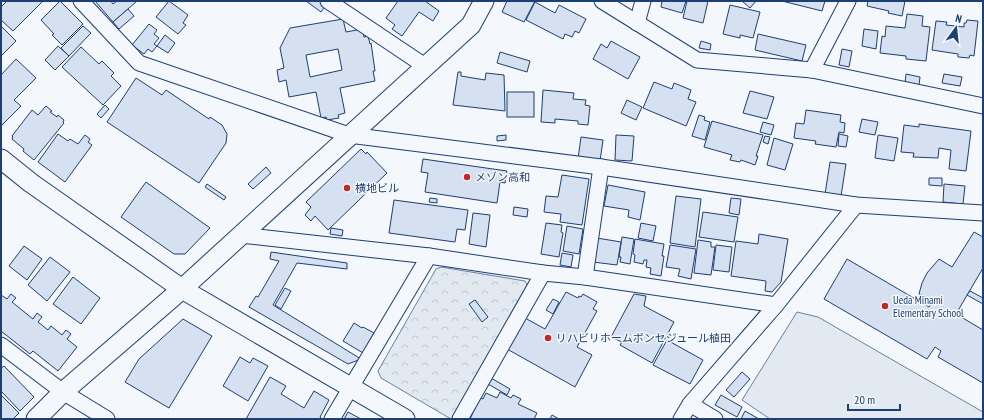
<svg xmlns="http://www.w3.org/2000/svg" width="984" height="420" viewBox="0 0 984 420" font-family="'PT Sans Narrow','Noto Sans JP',sans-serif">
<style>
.forest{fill:url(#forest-crowns);stroke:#687fa3}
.pitch{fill:#e3e9f0;stroke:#687fa3}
.building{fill:#d5e0f0;stroke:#1d3f73;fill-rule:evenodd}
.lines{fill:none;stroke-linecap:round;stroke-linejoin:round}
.minor-casing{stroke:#1d3f73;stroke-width:17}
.tertiary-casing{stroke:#1d3f73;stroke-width:21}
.minor{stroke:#f4f7fb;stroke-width:15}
.tertiary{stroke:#f4f7fb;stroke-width:19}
.poi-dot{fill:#c62828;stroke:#f4f7fb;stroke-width:1.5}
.labels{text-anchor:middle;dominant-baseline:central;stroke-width:3;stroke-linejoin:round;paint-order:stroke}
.poi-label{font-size:11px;fill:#1d3f73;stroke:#f4f7fb;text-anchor:start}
</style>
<defs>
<pattern id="forest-crowns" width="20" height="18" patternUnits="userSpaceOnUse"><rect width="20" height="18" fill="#e3e9f0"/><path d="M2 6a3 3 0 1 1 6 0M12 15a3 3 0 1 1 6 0" fill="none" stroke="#c2c9d1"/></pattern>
</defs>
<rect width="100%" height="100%" fill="#f4f7fb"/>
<!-- forest -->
<polygon class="forest" points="441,267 525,281 529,288 453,419 451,419 381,378 378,371 436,269"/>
<!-- pitch -->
<polygon class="pitch" points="797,312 818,317 983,412 983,419 770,419 742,400"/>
<!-- building -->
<g class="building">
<polygon points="7,1 43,1 13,31 1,20 1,7"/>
<polygon points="60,1 83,24 62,45 52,35 54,34 41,20"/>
<polygon points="95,1 111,1 113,4 117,1 137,1 113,22"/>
<polygon points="169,1 188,15 183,23 186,25 178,34 156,17"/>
<polygon points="306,1 323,1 327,4 321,12"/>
<polygon points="398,1 425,1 439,11 433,21 419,12 402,36 392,29 395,25 386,18"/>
<polygon points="507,1 535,1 524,22 502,12"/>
<polygon points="662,1 686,1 682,13 661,7"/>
<polygon points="687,1 708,1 703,23 683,18"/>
<polygon points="742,1 756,1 750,8"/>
<polygon points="782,1 825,1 822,11"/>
<polygon points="868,1 905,1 902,16 888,13 889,11 867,6"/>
<polygon points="535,2 555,13 559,5 586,19 579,33 575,31 572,37 565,34 563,39 526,20"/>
<polygon points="730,5 760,12 753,38 740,35 740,38 723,34"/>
<polygon points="128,9 134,16 119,29 113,22"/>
<polygon points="907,14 923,16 922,26 930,27 926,61 906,59 906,56 880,53 882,36 885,37 886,26 905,28"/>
<path d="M343 19 346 32 362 29 364 37 368 36 370 44 371 43 375 71H373L375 81 340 88 345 113 338 115 339 118 327 120 326 117 321 118 316 92 289 97 286 80 279 82 277 70 284 68 280 48 290 28ZM338 49 342 70 310 77 306 55Z"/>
<polygon points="967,20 978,21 974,56 970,55 969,58 958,57 958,54 932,50 936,21 947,22 946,25 964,27 964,23 966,23"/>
<polygon points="149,24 157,30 154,34 159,38 154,44 157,46 152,52 148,49 144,54 132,45"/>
<polygon points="1,26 16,41 1,56"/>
<polygon points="83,26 91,33 69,56 61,48"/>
<polygon points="864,29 878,31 876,49 862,46"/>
<polygon points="758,34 806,45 802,61 755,50"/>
<polygon points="165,35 175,43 168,53 157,46"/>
<polygon points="611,41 640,57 628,79 593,59 601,44 607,48"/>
<polygon points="701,41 711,44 710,50 699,48"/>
<polygon points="58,46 69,56 55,70 45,60"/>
<polygon points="81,47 99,64 102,61 114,73 111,76 121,86 103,105 62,67"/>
<polygon points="842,49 852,51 849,67 839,65"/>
<polygon points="500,52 530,61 527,72 497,63"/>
<polygon points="16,59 36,78 14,100 21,106 1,126 1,75"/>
<polygon points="458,72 461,72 461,76 485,80 486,73 504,75 505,111 453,105"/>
<polygon points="906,74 920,77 919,85 905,83"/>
<polygon points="944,74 962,77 960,86 942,83"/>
<polygon points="136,78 162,95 166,90 209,119 210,117 222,125 227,134 226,143 199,183 107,122"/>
<polygon points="654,82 672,89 674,83 691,90 688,99 696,102 686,126 643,108"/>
<polygon points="543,90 574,93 573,99 586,100 585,105 590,106 588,125 578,124 578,121 555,119 555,123 541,122"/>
<polygon points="750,91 774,97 767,119 743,113"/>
<rect x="507" y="92" width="27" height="25"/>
<polygon points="627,100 642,107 636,120 621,113"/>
<polygon points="105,105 109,109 101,118 97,114"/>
<polygon points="46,106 52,111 50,112 57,117 58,115 64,120 63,122 64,123 34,160 23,151 24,149 12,139 13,137 12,136 32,110 38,115"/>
<polygon points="806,110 841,115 840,122 845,123 844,133 839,132 836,147 815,144 816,141 794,138 796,123 804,124"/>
<polygon points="699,115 705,117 704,120 710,122 705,140 692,136"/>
<polygon points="862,119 878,122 875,135 859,132"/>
<polygon points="712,121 763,135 756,156 758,156 755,165 741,160 740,162 730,160 732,155 704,147"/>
<polygon points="763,122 774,125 771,135 760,132"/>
<polygon points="919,124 971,131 966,171 949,169 951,150 939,148 938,158 913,157 914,153 901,152 904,125 919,127"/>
<polygon points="58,134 68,141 70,139 78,144 85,135 90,139 88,142 92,145 65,182 38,162"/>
<polygon points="839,134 848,136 846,147 838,146"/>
<polygon points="506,135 506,140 497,141 497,136"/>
<polygon points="616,135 634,136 632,161 615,160"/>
<polygon points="878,135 898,138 894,161 875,158"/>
<polygon points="765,136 770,137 768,144 763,142"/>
<polygon points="581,137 603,140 600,161 578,159"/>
<polygon points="774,138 793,144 785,170 767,165"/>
<polygon points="361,149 366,154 367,152 387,173 328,230 315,216 311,221 305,215 311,207 306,202"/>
<polygon points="423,159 507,171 505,183 500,182 497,203 425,192 428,173 421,172"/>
<polygon points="830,162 846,164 841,196 825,194"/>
<polygon points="266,167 271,173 253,189 248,184"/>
<polygon points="562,175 589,179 582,225 560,222 561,214 544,212 546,196 558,197"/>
<polygon points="929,178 942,178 942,186 929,185"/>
<polygon points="146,182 210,228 185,254 174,254 121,217"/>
<polygon points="207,184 226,197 224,200 205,187"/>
<polygon points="944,184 965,186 963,204 943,202"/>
<polygon points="608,185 645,192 640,220 628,217 629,210 604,206"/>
<polygon points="676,196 701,199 695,247 670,243"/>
<polygon points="430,198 437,199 437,203 429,202"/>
<polygon points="731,198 741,199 739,215 729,213"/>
<polygon points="394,200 468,210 465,230 457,229 455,242 389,233"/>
<polygon points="514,207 528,209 527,217 513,215"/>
<polygon points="703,212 738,217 734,242 699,237"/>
<polygon points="473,213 490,215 486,247 469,244"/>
<polygon points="546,223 562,225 561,232 563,233 559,257 541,254"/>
<polygon points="641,223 656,226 653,241 638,238"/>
<polygon points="567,226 583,229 579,254 563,251"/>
<polygon points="331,228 343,230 342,236 330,234"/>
<polygon points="974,232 983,237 983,268 956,314 983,330 983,383 938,357 941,351 935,347 927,359 824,299 847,259 929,307 933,301 919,294 922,283 927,273 939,259 952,267"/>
<polygon points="759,234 788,239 781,282 772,292 765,291 766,281 731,276 736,241 758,244"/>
<polygon points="622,237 634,239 630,264 620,262 621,257 619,257"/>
<polygon points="597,238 621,242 617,265 593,262"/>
<polygon points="635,239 664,244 662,256 664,256 661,276 650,274 651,268 646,267 647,260 644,260 643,264 634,262 635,255 633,254"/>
<polygon points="698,240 711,242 711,247 715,247 711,275 694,273"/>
<polygon points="670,245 696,249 691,279 678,276 680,269 666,267"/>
<polygon points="716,245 732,247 729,272 713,270"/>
<polygon points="24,246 42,259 27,280 9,266"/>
<polygon points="271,252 347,263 347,269 297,263 273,305 361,359 348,364 249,307 256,296 258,297 279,261 270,259"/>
<polygon points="562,253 573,255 571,267 560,265"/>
<polygon points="50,257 70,272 47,301 28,285"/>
<polygon points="73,277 100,298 81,324 53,304"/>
<polygon points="285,288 291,291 281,309 275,305"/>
<polygon points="970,291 983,298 983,304 967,295"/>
<polygon points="566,292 578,298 579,296 581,297 583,294 597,302 593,309 597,311 577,347 592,355 575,387 507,349 525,318 545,329"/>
<polygon points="11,294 16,298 12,302 33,319 37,313 42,317 38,322 48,330 51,326 62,335 66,330 71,334 67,339 77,347 58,371 33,351 30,354 1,331 1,295 7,299"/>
<polygon points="634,294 646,296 644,306 674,322 652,363 620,345 622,342 611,337"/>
<polygon points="553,299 559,302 553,314 546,310"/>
<polygon points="475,300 488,317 482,322 469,304"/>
<polygon points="183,319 212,336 169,408 125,382 139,359"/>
<polygon points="354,323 362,328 363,327 374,333 363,353 343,341"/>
<polygon points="667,340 703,360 690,384 653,365"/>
<polygon points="240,357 250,363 253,358 268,366 248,401 223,386"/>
<polygon points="4,366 34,397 20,411 1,391 1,368"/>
<polygon points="742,372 750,379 734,397 726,390"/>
<polygon points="270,377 286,386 281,394 304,408 314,391 329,400 320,417 322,419 246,419"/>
<polygon points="491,378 510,389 507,395 488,384"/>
<polygon points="500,392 511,398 513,395 521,399 518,404 537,413 534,419 470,419 477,404 476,403 479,397 483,399 486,393 497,398"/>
<polygon points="1,395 19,413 13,419 1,419"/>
<polygon points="721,395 742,407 737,417 715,405"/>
<polygon points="745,411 759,419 741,419"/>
<polygon points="348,412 361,419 344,419"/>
<polygon points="552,415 559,419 550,419"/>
</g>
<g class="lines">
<!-- minor casing -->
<g class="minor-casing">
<g id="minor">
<polyline points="81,1 139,63 349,135 601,167 856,205 983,213"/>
<polyline points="328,1 425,66"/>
<polyline points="602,1 697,60 812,70 983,106"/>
<polyline points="637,23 643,1"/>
<polyline points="812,70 848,1"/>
<polyline points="241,235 429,256 543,273 585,277 776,305"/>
<polyline points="585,277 601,167"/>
<polyline points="1,345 63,392 107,419"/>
<polyline points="690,404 715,419"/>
<polyline points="332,419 429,256"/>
<polyline points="460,419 543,273"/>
<polyline points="681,419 690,404 776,305 856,205"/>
</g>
</g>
<!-- tertiary casing -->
<g class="tertiary-casing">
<g id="tertiary">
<polyline points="1,159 31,183 182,289 405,419"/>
<polyline points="36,419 63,392 182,289 471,25 484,1"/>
</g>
</g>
<!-- minor -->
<use href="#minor" class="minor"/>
<!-- tertiary -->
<use href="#tertiary" class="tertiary"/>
</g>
<!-- markers -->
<g class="poi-dot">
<circle cx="467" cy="177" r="4"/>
<circle cx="347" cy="188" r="4"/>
<circle cx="885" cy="306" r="4"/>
<circle cx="548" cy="338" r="4"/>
</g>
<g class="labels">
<!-- poi labels -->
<g class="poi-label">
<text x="475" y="177">メゾン高和</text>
<text x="355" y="188">横地ビル</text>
<text x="893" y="300">Ueda Minami<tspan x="893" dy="13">Elementary School</tspan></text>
<text x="556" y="338">リハビリホームボンセジュール植田</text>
</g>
</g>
<!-- border -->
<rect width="984" height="420" fill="none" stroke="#1d3f73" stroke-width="4"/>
<!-- north arrow -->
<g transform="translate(956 28) rotate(15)" stroke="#f4f7fb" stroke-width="3" paint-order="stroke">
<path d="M0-3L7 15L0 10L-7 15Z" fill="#1d3f73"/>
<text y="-6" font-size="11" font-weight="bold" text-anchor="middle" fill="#1d3f73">N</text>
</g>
<!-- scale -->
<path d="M848 404v6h52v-6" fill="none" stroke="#1d3f73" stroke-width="2"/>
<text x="854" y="404" font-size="12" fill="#1d3f73" stroke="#f4f7fb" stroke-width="3" paint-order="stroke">20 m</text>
</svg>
